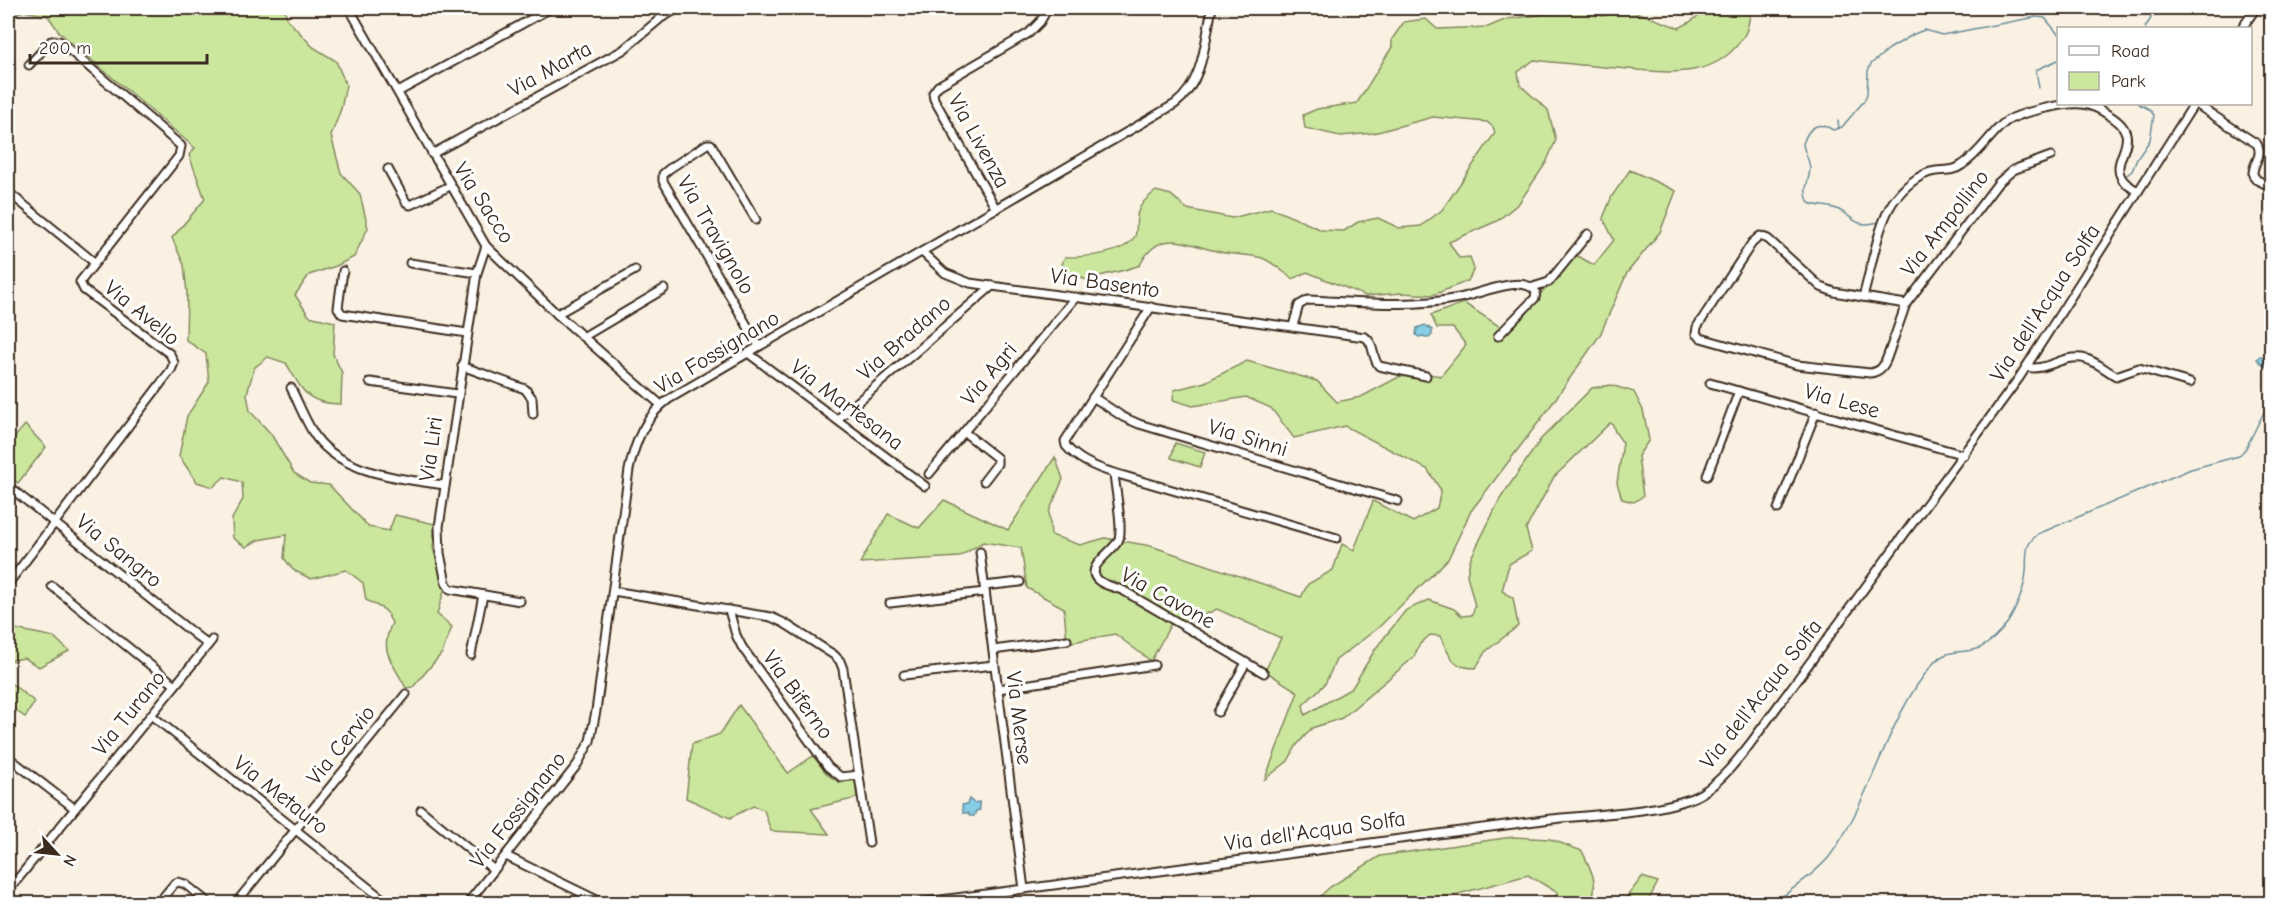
<svg xmlns="http://www.w3.org/2000/svg" width="2279" height="911" viewBox="0 0 2279 911" font-family="'Comic Neue',sans-serif">
<style>
.green{fill:#cbe79e;stroke:#83885e;stroke-width:1.5}
.water{fill:#86cde7;stroke:#688c97;stroke-width:1.5}
.lines{fill:none;stroke-linecap:round;stroke-linejoin:round}
.stream{stroke:#688c97;stroke-width:1.5}
.minor-casing{stroke:#3b2a1e;stroke-width:11}
.minor{stroke:#fff;stroke-width:7}
.labels{text-anchor:middle;dominant-baseline:central;stroke-width:6;stroke-linejoin:round;paint-order:stroke}
.street-label{font-size:22px;fill:#3b2a1e;stroke:#fff}
</style>
<rect width="100%" height="100%" fill="#faf1e3"/>
<filter id="ink" filterUnits="userSpaceOnUse"><feTurbulence type="fractalNoise" baseFrequency=".0167" numOctaves="2"/><feDisplacementMap in="SourceGraphic" scale="12" xChannelSelector="R" yChannelSelector="G"/><feConvolveMatrix kernelMatrix="1 2 1 2 8 2 1 2 1" color-interpolation-filters="sRGB"/></filter>
<g filter="url(#ink)">
<!-- green -->
<g class="green">
<path d="M8 8H284L288 20 313 47 336 61 346 85 341 109 331 136 341 173 360 194 368 228 354 257 336 266 309 275 295 295 309 316 335 322 333 354 342 373 341 404C306 404 303 391 286 363L268 357 254 368 247 394 250 411 271 434 294 473 310 483 329 485 369 527 389 531 395 515 435 524 433 548 445 588 437 614 452 627 442 653 413 687 406 688C393 662 378 652 392 623L385 610 366 600 363 583 346 570 311 579 293 570 284 558 286 535 258 540 246 547 233 538 232 519 243 499 242 482 224 477 213 487 197 482 179 456 187 416 209 382 206 354 186 340 187 294 184 265 172 238 205 199 189 155 195 148 60 33 48 16 24 11 8 16Z"/>
<path d="M1592 8 1602 16 1633 11 1679 28C1688 23 1699 18 1703 8H1752C1749 16 1749 27 1745 34 1717 83 1663 72 1617 68 1589 66 1561 63 1534 60L1518 72 1520 85 1548 110 1556 140 1546 163 1519 203 1497 221 1449 242 1459 258 1470 257 1474 269 1468 281 1433 295 1402 293 1366 296 1307 272 1293 279C1283 272 1273 262 1262 258 1251 254 1236 255 1225 253 1192 248 1161 223 1140 265 1122 272 1104 274 1086 280L1065 270 1062 263 1065 257C1084 257 1125 255 1135 236 1138 229 1135 220 1138 212 1140 204 1149 196 1156 191L1171 195 1187 209 1232 218 1271 208 1322 230 1344 231 1358 222 1378 218 1399 228 1421 226 1442 210 1495 133 1493 127 1487 122 1433 117 1374 133 1340 136 1305 128 1303 115 1317 109 1357 103 1392 47V39L1404 22 1426 19 1437 29 1488 27 1507 19Z"/>
<path d="M1630 170 1676 191 1660 232 1627 273 1600 335 1547 411 1471 511 1448 559 1378 628 1336 660 1325 684 1303 705 1305 715 1352 688 1376 648 1406 610 1429 600 1454 609 1462 616 1472 615 1475 606 1467 575 1470 560 1500 499 1541 439 1592 388 1611 385 1634 392 1643 410 1649 440 1638 456 1643 496 1634 502 1622 499 1617 483 1623 443 1615 432 1613 425 1610 423 1554 477 1526 529 1532 551 1509 564 1502 591 1513 598 1518 626 1485 652 1476 668C1451 668 1450 656 1440 636L1430 635 1419 645 1414 657 1342 718 1312 728 1296 746 1288 761 1265 779 1298 692 1265 671 1281 638 1217 609 1187 623 1174 618 1151 661 1115 634 1067 643 1064 608 1027 588 1021 548 983 542 959 557 860 563 888 514 919 528 944 500 1008 530 1055 457 1063 479 1049 512 1051 535 1080 545 1105 538 1151 546 1301 597 1308 584 1333 570 1342 544 1354 550 1373 501 1413 522 1437 508 1441 490 1427 469 1345 426 1294 438 1271 408 1246 397 1193 406 1173 400 1174 390 1205 382 1247 361 1317 381 1337 402 1361 397 1410 371 1441 376 1466 345 1453 328H1437L1431 315 1464 303 1508 332 1574 254 1594 265 1614 240 1603 218 1612 196Z"/>
<polygon points="25,425 46,447 18,483 8,475 8,445"/>
<polygon points="1175,443 1205,452 1200,467 1171,458"/>
<polygon points="11,628 54,637 69,651 39,667 24,658 8,661 8,630"/>
<polygon points="8,681 35,702 25,717 12,708 8,713"/>
<polygon points="739,705 788,773 813,756 828,775 840,783 855,779 857,798 811,809 829,834 771,831 764,810 753,806 730,818 686,798 692,744 720,734"/>
<path d="M1512 837 1550 839 1582 851C1591 870 1600 884 1590 903H1549L1558 893 1528 875 1425 903H1313L1330 887 1380 856Z"/>
<polygon points="1642,877 1658,882 1647,903 1622,903"/>
</g>
<!-- water -->
<g class="water">
<polygon points="1425,325 1432,330 1432,335 1429,338 1423,336 1419,337 1416,335 1417,328"/>
<polygon points="2270,345 2272,345 2271,368 2263,365 2257,359 2260,356 2266,357"/>
<polygon points="969,799 974,803 979,802 980,810 976,811 974,816 970,816 968,813 963,813 962,805 967,804"/>
</g>
<g class="lines">
<!-- stream -->
<g class="stream">
<polyline points="2145,28 2157,8"/>
<polyline points="2039,88 2036,70 2058,60"/>
<polyline points="1838,121 1839,128"/>
<polyline points="2127,175 2132,171 2137,159 2150,140 2154,115 2149,109 2139,104"/>
<path d="M1879 222C1855 228 1857 220 1839 210 1830 205 1818 207 1809 203 1802 190 1809 182 1810 169 1810 161 1804 152 1803 144 1808 128 1817 120 1833 130L1842 127 1864 101 1867 94 1868 71 1871 64 1889 49 1914 34 1924 30 1942 35 2036 17 2045 18 2058 34"/>
<path d="M1773 904C1791 889 1814 875 1829 857 1873 798 1885 721 1932 665 1946 648 1960 654 1977 649 1989 645 2001 632 2008 622 2017 608 2025 587 2026 571 2027 563 2025 551 2029 544 2031 540 2035 537 2038 534L2191 469 2239 456 2246 448 2272 396"/>
</g>
<!-- minor casing -->
<g class="minor-casing">
<g id="minor">
<polyline points="349,8 486,246 557,314 661,405"/>
<polyline points="530,8 535,16"/>
<polyline points="2242,28 2256,8"/>
<polyline points="398,92 551,8"/>
<path d="M2196 104 2257 144C2264 156 2252 163 2253 175L2257 180 2272 187"/>
<polyline points="432,154 623,50 661,18 679,8"/>
<polyline points="388,169 406,202 410,205 450,186"/>
<polyline points="8,192 94,262"/>
<polyline points="996,209 934,99 933,93 938,86 1029,33 1040,22 1048,8"/>
<polyline points="756,220 711,144 707,144 669,169 663,174 663,181 759,346"/>
<polyline points="486,246 477,273 439,527 440,553 446,583 450,589 520,601"/>
<path d="M922 252 945 273 970 283 1365 337C1375 343 1371 357 1379 366L1426 376"/>
<polyline points="410,263 477,273"/>
<polyline points="343,271 338,308 342,314 467,333"/>
<polyline points="1533,287 1549,282 1588,234"/>
<path d="M1863 297 1834 292 1821 287 1768 239 1760 236 1752 243 1697 327 1696 334 1701 338 1797 365 1870 373C1880 372 1884 366 1887 358L1906 304 1998 183 2013 170 2051 156"/>
<path d="M1906 304 1863 297C1871 270 1878 224 1893 202 1903 188 1919 173 1936 171 1946 170 1954 171 1962 165 1979 154 1989 136 2004 123 2016 113 2066 102 2082 104 2091 105 2100 109 2107 114 2148 137 2110 156 2121 177 2124 184 2132 188 2138 191"/>
<path d="M1151 307 1065 441 1066 446C1077 459 1097 468 1114 473 1115 488 1123 526 1119 539 1116 550 1083 567 1098 580 1105 586 1116 587 1124 591L1264 673"/>
<polyline points="557,314 635,270"/>
<path d="M1293 326 1299 305 1308 300C1358 302 1409 308 1459 298 1477 295 1524 273 1536 292L1535 298 1498 336"/>
<polyline points="583,337 664,289"/>
<polyline points="748,353 925,486"/>
<polyline points="462,366 525,389 532,398 533,414"/>
<path d="M2026 367C2047 372 2061 355 2082 358 2095 360 2105 370 2116 376L2139 368 2190 383"/>
<polyline points="370,382 457,394"/>
<polyline points="1710,383 1964,455"/>
<path d="M291 388C299 404 306 423 316 437 343 474 403 479 444 485"/>
<polyline points="1093,397 1123,417 1139,424 1398,501"/>
<polyline points="840,417 992,286"/>
<polyline points="964,432 997,458 997,464 984,481"/>
<polyline points="1114,473 1337,538"/>
<polyline points="929,474 1076,297"/>
<polyline points="1707,476 1739,391"/>
<polyline points="8,486 208,645"/>
<polyline points="1778,509 1816,412"/>
<polyline points="980,552 1024,889"/>
<polyline points="8,584 171,370 174,363 170,354 84,290 80,282 179,156 181,146 59,41 51,41 29,65"/>
<polyline points="52,586 175,685"/>
<polyline points="984,586 1020,582"/>
<polyline points="613,591 771,617 784,623 834,655 840,661 843,669 869,843"/>
<polyline points="890,603 985,592"/>
<polyline points="729,610 736,635 742,647 828,767 841,777 859,775"/>
<polyline points="993,650 1067,640"/>
<polyline points="471,655 483,595"/>
<polyline points="904,675 994,665"/>
<polyline points="998,689 1154,665"/>
<polyline points="1218,712 1246,663"/>
<polyline points="151,715 389,904"/>
<polyline points="8,757 74,808"/>
<polyline points="421,810 494,870"/>
<polyline points="506,856 605,904"/>
<polyline points="8,891 212,640"/>
<polyline points="160,901 174,884 178,882 185,884 210,904"/>
<polyline points="235,904 406,694"/>
<path d="M467 904 577 765 590 741 596 711 629 470C635 442 645 416 669 399L1175 104C1204 82 1205 40 1212 8"/>
<path d="M911 904 1551 819C1588 815 1672 812 1702 793 1721 781 1736 762 1750 744L2019 378 2194 104"/>
</g>
</g>
<!-- minor -->
<use href="#minor" class="minor"/>
</g>
</g>
<g class="labels">
<!-- street labels -->
<g class="street-label">
<text transform="translate(550 69) rotate(-29)">Via Marta</text>
<text transform="translate(979 141) rotate(61)">Via Livenza</text>
<text transform="translate(484 203) rotate(57)">Via Sacco</text>
<text transform="translate(1945 223) rotate(-52)">Via Ampollino</text>
<text transform="translate(716 235) rotate(60)">Via Travignolo</text>
<text transform="translate(1105 283) rotate(8)">Via Basento</text>
<text transform="translate(2045 303) rotate(-57)">Via dell'Acqua Solfa</text>
<text transform="translate(142 313) rotate(39)">Via Avello</text>
<text transform="translate(904 338) rotate(-41)">Via Bradano</text>
<text transform="translate(717 352) rotate(-31)">Via Fossignano</text>
<text transform="translate(989 374) rotate(-50)">Via Agri</text>
<text transform="translate(1842 401) rotate(16)">Via Lese</text>
<text transform="translate(847 405) rotate(37)">Via Martesana</text>
<text transform="translate(1248 438) rotate(17)">Via Sinni</text>
<text transform="translate(431 449) rotate(-82)">Via Liri</text>
<text transform="translate(119 551) rotate(39)">Via Sangro</text>
<text transform="translate(1168 598) rotate(29)">Via Cavone</text>
<text transform="translate(1761 694) rotate(-52)">Via dell'Acqua Solfa</text>
<text transform="translate(798 695) rotate(54)">Via Biferno</text>
<text transform="translate(129 713) rotate(-51)">Via Turano</text>
<text transform="translate(1019 718) rotate(83)">Via Merse</text>
<text transform="translate(341 745) rotate(-51)">Via Cervio</text>
<text transform="translate(281 795) rotate(38)">Via Metauro</text>
<text transform="translate(518 810) rotate(-52)">Via Fossignano</text>
<text transform="translate(1315 831) rotate(-8)">Via dell'Acqua Solfa</text>
</g>
</g>
<!-- margin -->
<rect width="2279" height="911" fill="none" stroke="#fff" stroke-width="30"/>
<rect x="15" y="15" width="2249" height="881" fill="none" stroke="#3b2a1e" stroke-width="2" filter="url(#ink)"/>
<!-- legend -->
<rect x="2057" y="27" width="195" height="78" fill="#ffffff" stroke="#b1aaa5" stroke-width="1.5"/>
<rect x="2069" y="46" width="30" height="9" fill="#ffffff" stroke="#b1aaa5" stroke-width="1.5"/>
<text x="2111" y="57" font-size="18" fill="#3b2a1e">Road</text>
<rect x="2069" y="72" width="30" height="18" fill="#cbe79e" stroke="#b1aaa5" stroke-width="1.5"/>
<text x="2111" y="87" font-size="18" fill="#3b2a1e">Park</text>
<!-- north arrow -->
<g transform="translate(57 854) rotate(117)" stroke="#ffffff" stroke-width="4.5" paint-order="stroke">
<path d="M0-4.5L10 22L0 15L-10 22Z" fill="#3b2a1e"/>
<text y="-9" font-size="16" font-weight="bold" text-anchor="middle" fill="#3b2a1e">N</text>
</g>
<!-- scale -->
<path d="M30 54v9h177v-9" fill="none" stroke="#3b2a1e" stroke-width="3"/>
<text x="39" y="54" font-size="18" fill="#3b2a1e" stroke="#ffffff" stroke-width="4.5" paint-order="stroke">200 m</text>
</svg>
